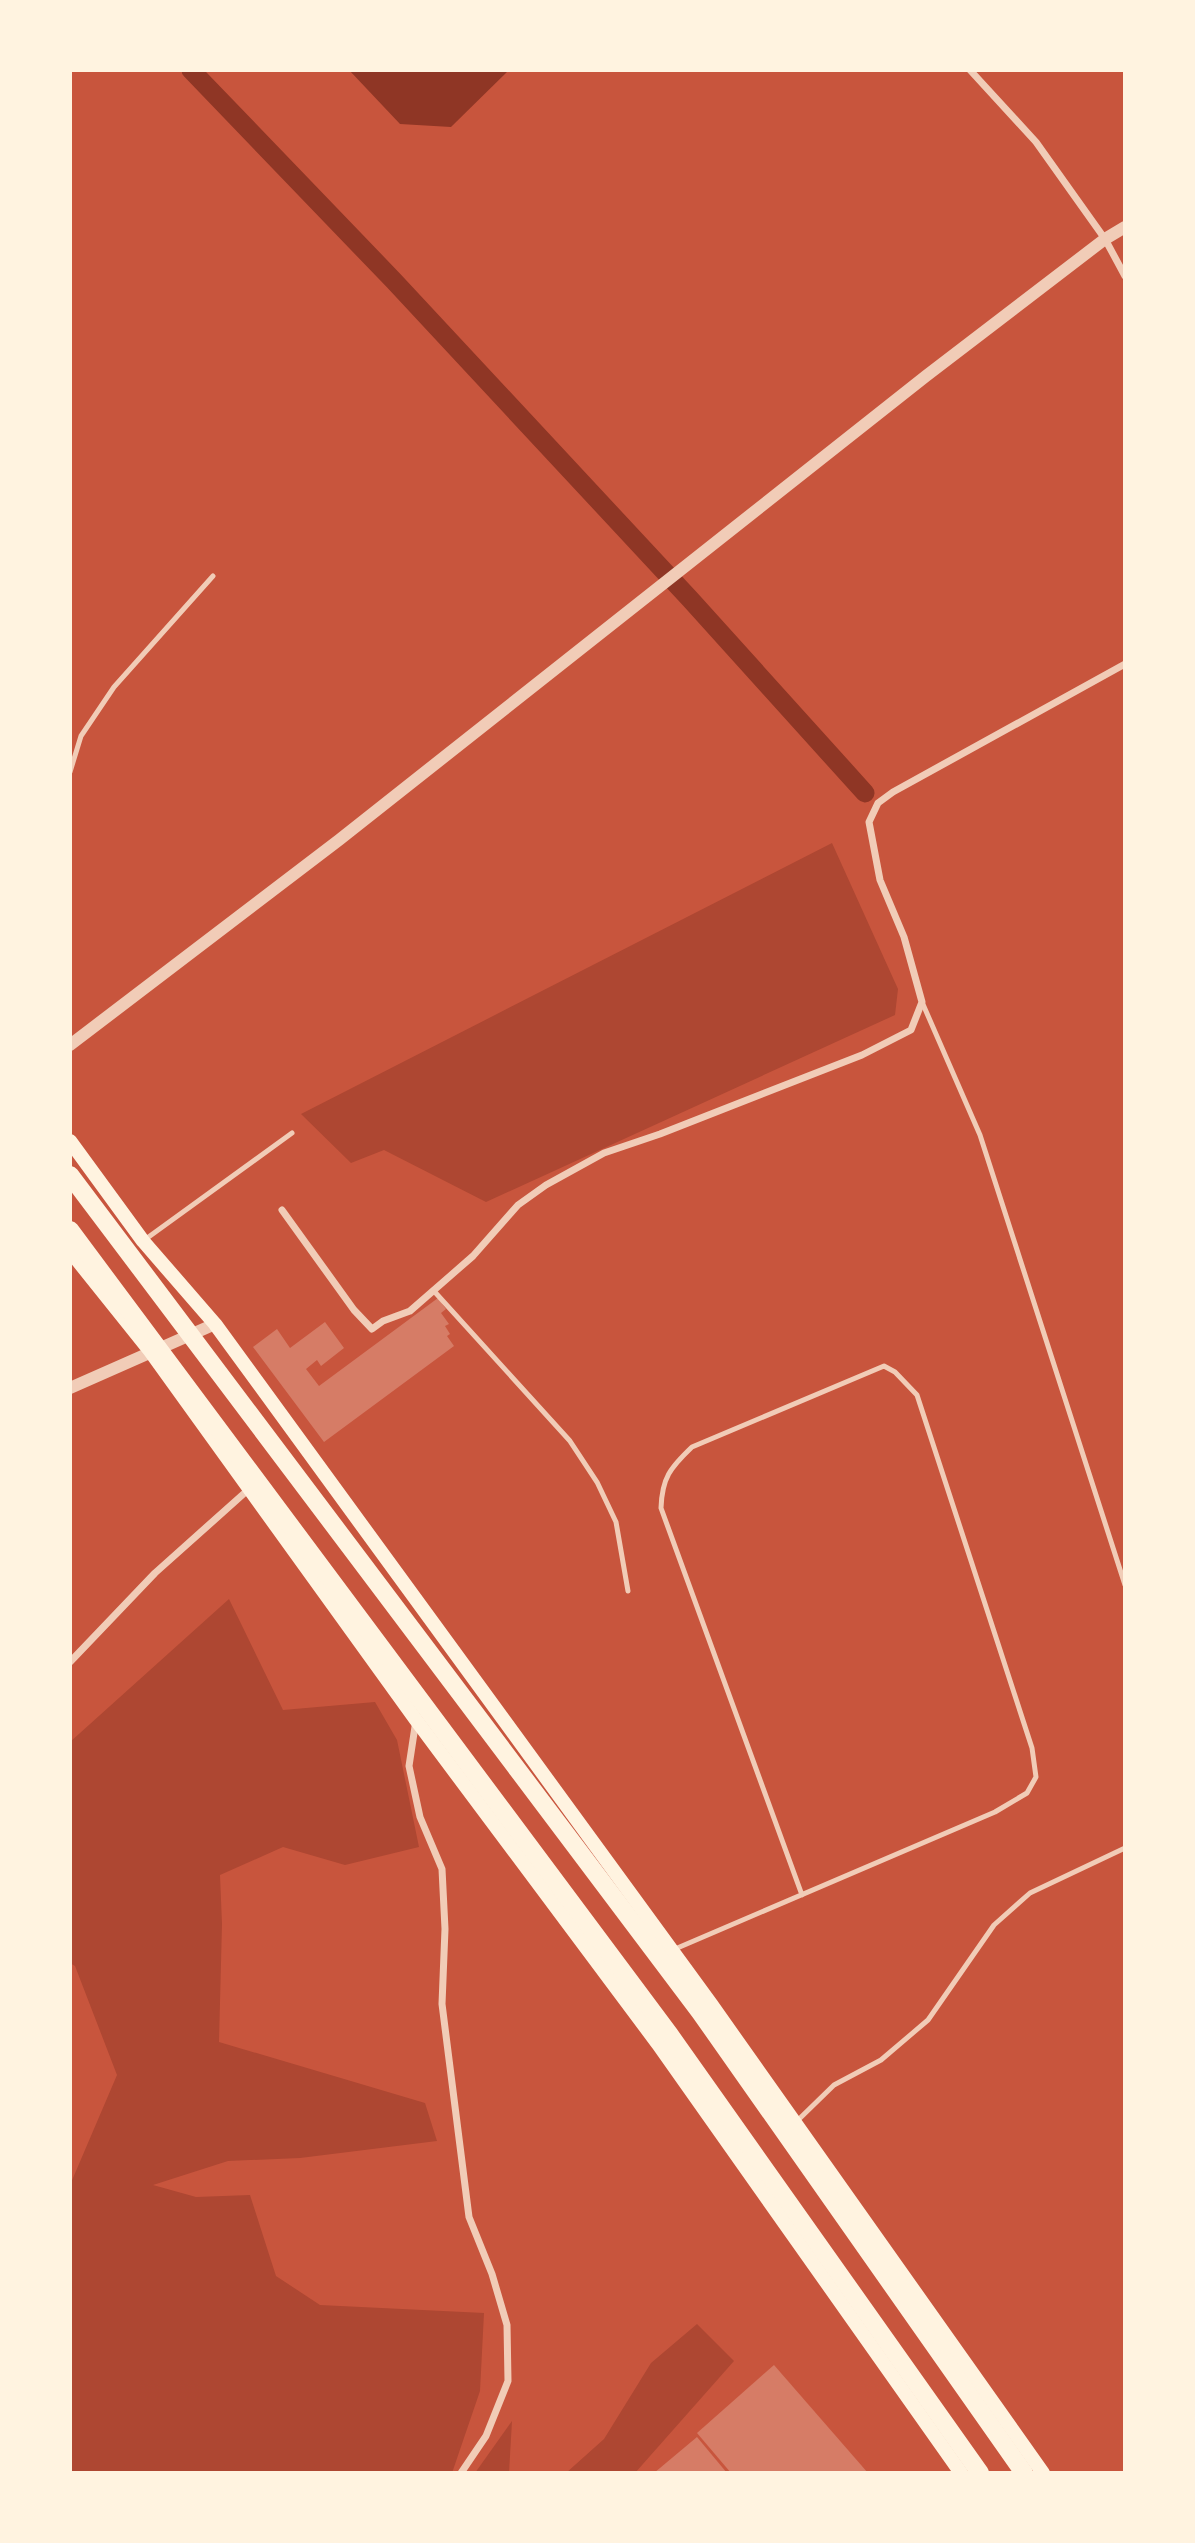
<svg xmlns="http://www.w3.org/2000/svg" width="1195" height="2543" viewBox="0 0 1195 2543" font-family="'Space Grotesk',sans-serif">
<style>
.green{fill:#ae4732}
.water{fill:#8f3625}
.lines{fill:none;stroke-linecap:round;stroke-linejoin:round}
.canal{stroke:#8f3625;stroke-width:19}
.building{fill:#d67c66}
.service{stroke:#f1ccb7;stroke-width:5}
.minor{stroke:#f1ccb7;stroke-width:7}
.tertiary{stroke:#f1ccb7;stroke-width:12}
.secondary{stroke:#fff3e0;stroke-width:14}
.trunk{stroke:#fff3e0;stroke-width:18}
</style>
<rect width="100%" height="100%" fill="#c8553d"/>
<!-- green -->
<g class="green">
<polygon points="832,843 898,989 895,1015 486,1202 384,1150 351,1163 301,1114"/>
<polygon points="229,1599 283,1710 375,1702 397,1740 419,1847 345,1865 283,1847 220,1875 222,1924 219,2042 425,2103 437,2141 300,2158 228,2161 153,2185 196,2197 250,2195 276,2276 320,2305 484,2313 480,2391 452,2473 70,2473 70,2185 117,2075 75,1966 70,1963 70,1742"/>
<polygon points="697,2324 734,2361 635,2473 566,2473 604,2439 651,2363"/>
<polygon points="512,2421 509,2473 475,2473"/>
</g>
<!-- water -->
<polygon class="water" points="349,70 509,70 451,127 400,124"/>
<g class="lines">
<!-- canal -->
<polyline class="canal" points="191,70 394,281 690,599 865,793"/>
</g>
<!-- building -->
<g class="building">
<polygon points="438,1298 446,1309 441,1313 449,1324 445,1326 450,1334 447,1336 454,1346 324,1442 253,1347 277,1329 290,1348 325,1322 344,1348 321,1366 317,1360 306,1369 319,1386"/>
<polygon points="774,2365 868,2473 731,2473 697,2433"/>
<polygon points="697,2437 727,2473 654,2473"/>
</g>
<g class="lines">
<!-- service -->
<g class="service">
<polyline points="70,772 81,736 114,687 213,576"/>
<polyline points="922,1002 980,1135 1125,1585"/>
<polyline points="143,1241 292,1133"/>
<polyline points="433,1290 570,1441 597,1482 616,1522 628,1591"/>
<path d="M675 1949 995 1812 1027 1793 1036 1777 1032 1748 917 1395 895 1372 884 1366 692 1447C670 1468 662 1478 661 1508L802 1895"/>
<polyline points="795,2123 834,2085 881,2060 928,2020 994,1925 1030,1893 1125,1848"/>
</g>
<!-- minor -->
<g class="minor">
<polyline points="970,70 1036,142 1105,239 1125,276"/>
<polyline points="282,1210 354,1310 372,1329 383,1321 410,1311 473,1256 518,1205 546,1185 604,1153 660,1134 862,1055 911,1030 922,1002 904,937 880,880 869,822 878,803 893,792 1125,664"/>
<polyline points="70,1662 155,1573 249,1489"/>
<polyline points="416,1720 409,1766 420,1817 442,1869 445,1929 442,2004 469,2217 492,2274 507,2325 508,2381 486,2436 461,2473"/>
</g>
<!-- tertiary -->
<g class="tertiary">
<polyline points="70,1045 339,840 926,376 1105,239 1125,227"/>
<polyline points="70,1388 215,1324"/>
</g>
<!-- secondary -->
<g class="secondary">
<polyline points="70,1141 143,1241 215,1324 711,2004 1043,2473"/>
<polyline points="70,1251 150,1351 416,1720 658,2044 961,2473"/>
</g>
<!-- trunk -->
<g class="trunk">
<polyline points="70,1175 700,2012 1024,2473"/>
<polyline points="70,1230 670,2035 980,2473"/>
</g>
</g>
<!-- border -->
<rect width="1195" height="2543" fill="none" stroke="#fff3e0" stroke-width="144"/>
</svg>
